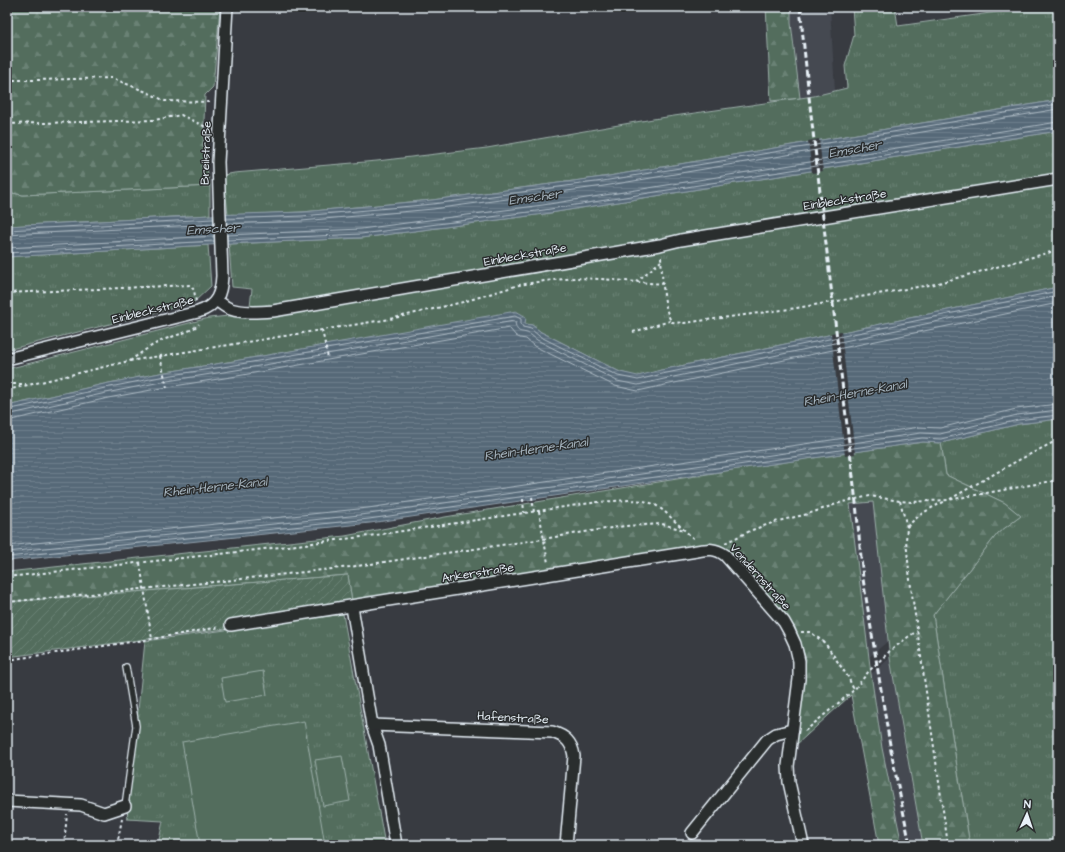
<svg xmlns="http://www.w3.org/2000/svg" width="1065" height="852" viewBox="0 0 1065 852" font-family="'Architects Daughter',sans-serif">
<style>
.built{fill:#454851}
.grass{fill:url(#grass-tufts);stroke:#9dafaa}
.forest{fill:url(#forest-firs);stroke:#9dafaa}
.garden{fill:url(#garden-furrows);stroke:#9dafaa}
.pitch{fill:#526d5d;stroke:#9dafaa}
.water{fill:url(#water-rules);stroke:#909fab}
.pier{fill:#383b41}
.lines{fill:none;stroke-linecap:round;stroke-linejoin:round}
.shore{stroke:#aebbc5;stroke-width:1}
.lane-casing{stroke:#e8f1f8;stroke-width:8}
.street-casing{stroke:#e8f1f8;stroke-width:14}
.path{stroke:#e8f1f8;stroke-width:2;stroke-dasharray:3 3;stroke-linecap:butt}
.lane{stroke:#2a2d2e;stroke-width:5.5}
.street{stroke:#2a2d2e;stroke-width:11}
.rail{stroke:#e8f1f8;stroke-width:3;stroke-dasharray:6 3;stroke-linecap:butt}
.labels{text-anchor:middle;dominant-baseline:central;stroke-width:3;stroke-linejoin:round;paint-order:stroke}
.street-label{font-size:12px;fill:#e8f1f8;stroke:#2a2d2e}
.water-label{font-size:13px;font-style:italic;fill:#a6b4be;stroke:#2a2d2e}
</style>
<defs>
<pattern id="grass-tufts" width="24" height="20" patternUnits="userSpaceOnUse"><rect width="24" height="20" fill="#526d5d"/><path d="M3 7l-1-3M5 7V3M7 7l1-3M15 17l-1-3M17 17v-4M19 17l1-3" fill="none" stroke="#6b8275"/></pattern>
<pattern id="forest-firs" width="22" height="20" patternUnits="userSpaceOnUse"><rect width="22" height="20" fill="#526d5d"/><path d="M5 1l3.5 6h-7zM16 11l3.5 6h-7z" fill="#6b8275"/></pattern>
<pattern id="garden-furrows" width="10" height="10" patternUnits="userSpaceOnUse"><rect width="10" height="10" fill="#526d5d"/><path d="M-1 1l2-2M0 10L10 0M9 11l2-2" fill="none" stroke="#6b8275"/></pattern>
<pattern id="water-rules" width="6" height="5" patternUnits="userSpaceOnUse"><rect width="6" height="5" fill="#566978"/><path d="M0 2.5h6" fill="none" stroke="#6e7f8c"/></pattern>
</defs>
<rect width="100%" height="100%" fill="#383b41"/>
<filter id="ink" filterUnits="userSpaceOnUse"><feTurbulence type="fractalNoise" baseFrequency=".025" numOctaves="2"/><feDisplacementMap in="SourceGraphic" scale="8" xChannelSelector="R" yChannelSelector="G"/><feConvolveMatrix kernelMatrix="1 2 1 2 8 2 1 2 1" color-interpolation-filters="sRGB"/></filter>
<g filter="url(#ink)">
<!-- built -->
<g class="built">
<polygon points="791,7 830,7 835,91 814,96 800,98 791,23"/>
<polygon points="861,502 873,502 888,641 869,657 859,584 850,504"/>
<polygon points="890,658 905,749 923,845 902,845 882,748 871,674"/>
</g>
<!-- grass -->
<g class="grass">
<polygon points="852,7 895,7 898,26 1033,7 1058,7 1058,100 603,177 432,200 302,212 228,215 224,175 234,173 377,161 487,148 653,119 814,96 847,88 845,66 854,35"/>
<polygon points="1058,131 1058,287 661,370 638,377 620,372 541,332 532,325 488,317 234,361 160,373 104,384 7,406 7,369 209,318 249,314 252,289 232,287 229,244 361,238 544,214"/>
<polygon points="210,186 210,215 7,226 7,192 23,195"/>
<polygon points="208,245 211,286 193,303 7,350 7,257"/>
<polygon points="1058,419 1058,845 970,845 958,773 933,615 998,533 1021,516 1005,503 946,475 941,443 1019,424"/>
<polygon points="343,614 385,845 158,845 163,821 127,819 145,641"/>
</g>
<!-- forest -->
<g class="forest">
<polygon points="7,7 220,7 213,87 205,95 203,146 210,186 23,195 7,192"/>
<polygon points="766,7 791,7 791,23 800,98 771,101"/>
<polygon points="923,442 941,443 946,475 1005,503 1021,516 998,533 933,615 958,773 970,845 923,845 890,658 873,502 850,504 871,674 882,748 902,845 879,845 851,695 796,745 806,659 795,627 729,552 352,601 348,575 7,602 7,572 345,536 445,517 744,468"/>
</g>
<!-- garden -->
<polygon class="garden" points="348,575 352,601 343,614 7,657 7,602"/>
<!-- pitch -->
<g class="pitch">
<polygon points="263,671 267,695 225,702 221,678"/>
<polygon points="304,721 325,845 200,845 182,742"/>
<polygon points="342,756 350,801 323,806 315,760"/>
</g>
<!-- water -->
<g class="water">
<polygon points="1058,100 1058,131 544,214 361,238 208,245 7,257 7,226 210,215 302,212 432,200 603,177"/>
<polygon points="1058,287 1058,419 1019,424 941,443 923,442 370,523 7,561 7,406 104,384 160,373 234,361 516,311 526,317 525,324 532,325 541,332 620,372 638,376 661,370"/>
</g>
<!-- pier -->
<g class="pier">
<polygon points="819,139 823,171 812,173 808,141"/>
<polygon points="841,331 855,454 845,456 831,333"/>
</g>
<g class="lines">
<!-- shore -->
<g class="shore">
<polyline points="226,219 302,216 433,204 603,181 1058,104"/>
<polyline points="227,224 302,221 433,209 604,186 1058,109"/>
<polyline points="7,230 213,219"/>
<polyline points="7,235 214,224"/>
<polyline points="227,235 361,229 543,205 1058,122"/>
<polyline points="227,240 361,234 544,210 1058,127"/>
<polyline points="7,248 214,236"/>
<polyline points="7,253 214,241"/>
<polyline points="7,410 105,388 160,377 235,365 515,316 521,319 521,324 523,327 531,329 539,336 618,376 638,380 662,374 1058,291"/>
<path d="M7 415 106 393 161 382 236 370 514 321 515 322C517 335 521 330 529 334 532 335 534 338 537 340L617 381 638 385 664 379 1058 296"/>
<polyline points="7,421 108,398 162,388 237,376 509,328 510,329 516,336 520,338 526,339 534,346 615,386 638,391 665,385 1058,303"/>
<polyline points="7,546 368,508 920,427 940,428 1016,409 1058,404"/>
<polyline points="7,552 369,514 921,433 940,434 1017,415 1058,410"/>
<polyline points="7,557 369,519 922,438 941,439 1018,420 1058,415"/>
</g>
<!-- lane casing -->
<g class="lane-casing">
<polyline id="lane" points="125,806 136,726 126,667"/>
</g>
<!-- street casing -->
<g class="street-casing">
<g id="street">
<path d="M216 300C219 302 223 305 226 307 238 314 260 312 273 311L660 245 681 240 1058 179"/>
<path d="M7 359 198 312C217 306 221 294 222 276L218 162 227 7"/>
<polyline points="352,607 372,725 379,745 396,845"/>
<path d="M231 625 697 551C709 549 715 548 725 555L784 622 789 631 795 644 799 661V679L788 766 789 782 803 845"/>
<path d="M372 725 552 732C565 736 572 742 574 756L566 845"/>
<polyline points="7,801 81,805 104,813 125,806"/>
<polyline points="692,833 767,740 776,734 792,730"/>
</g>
</g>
<!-- path -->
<g class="path">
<polyline points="7,80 36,80 112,78 149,93 165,101 211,102"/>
<polyline points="7,124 154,120 181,115 208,128"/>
<path d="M661 257C662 270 663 312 672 322L684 323 797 308 935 284 1058 250"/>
<polyline points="636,282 661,261"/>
<polyline points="7,293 190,285 194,290 196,302"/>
<polyline points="322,330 328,358"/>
<polyline points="633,332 670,321"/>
<polyline points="160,356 167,388"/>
<path d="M130 361C139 354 149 347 159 342 172 335 189 334 199 324"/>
<polyline points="7,384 26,384"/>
<polyline points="7,390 129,361 390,319 463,302 519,285 544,281 575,278 600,279 663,284"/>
<polyline points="532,497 534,512"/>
<polyline points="523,499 524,513"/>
<polyline points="950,499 1017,461 1052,443 1058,441"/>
<polyline points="900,501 907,527 906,541 910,580 948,845"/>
<polyline points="539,511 548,563"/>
<path d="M907 527C919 514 930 508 946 501"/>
<polyline points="725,543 752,530 778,521 808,514 842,502 870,496 900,501 911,502 948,500 1058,480"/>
<polyline points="140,563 152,639"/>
<polyline points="7,577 256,550 369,536 598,502 630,500 644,501 654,504 664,511 695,540"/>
<polyline points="7,602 214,582 350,567 543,539 585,532 625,526 662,524 684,530"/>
<polyline points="801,632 810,632 825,643 848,677 854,690"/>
<polyline points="7,660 152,639 220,627"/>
<polyline points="805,731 854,690 869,671 890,651 908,637 917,631"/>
<polyline points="64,845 67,814"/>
<polyline points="117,845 122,819"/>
</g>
<!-- lane -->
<use href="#lane" class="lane"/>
<!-- street -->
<use href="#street" class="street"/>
<!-- rail -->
<polyline class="rail" points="800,7 809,97 856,503 863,579 891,751 910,845"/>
</g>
</g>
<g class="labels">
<!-- street labels -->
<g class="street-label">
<text transform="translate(206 153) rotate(-88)">Breilstraße</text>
<text transform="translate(845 200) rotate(-9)">Einbleckstraße</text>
<text transform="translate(525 255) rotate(-10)">Einbleckstraße</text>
<text transform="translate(153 310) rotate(-14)">Einbleckstraße</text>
<text transform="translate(478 573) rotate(-9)">Ankerstraße</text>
<text transform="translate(760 577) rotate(48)">Vondernstraße</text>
<text transform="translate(513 718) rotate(3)">Hafenstraße</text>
</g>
<!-- water labels -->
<g class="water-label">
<text transform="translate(855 149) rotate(-10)">Emscher</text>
<text transform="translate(535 197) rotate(-8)">Emscher</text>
<text transform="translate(213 229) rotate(-3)">Emscher</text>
<text transform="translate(855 393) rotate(-10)">Rhein-Herne-Kanal</text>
<text transform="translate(536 449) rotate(-8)">Rhein-Herne-Kanal</text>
<text transform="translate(215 487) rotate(-6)">Rhein-Herne-Kanal</text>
</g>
</g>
<!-- margin -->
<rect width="1065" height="852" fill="none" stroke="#2a2d2e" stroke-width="24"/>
<rect x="12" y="12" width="1041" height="828" fill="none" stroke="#e8f1f8" stroke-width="1.5" filter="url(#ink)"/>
<!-- north arrow -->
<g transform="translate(1027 814) rotate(3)" stroke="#2a2d2e" stroke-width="3" paint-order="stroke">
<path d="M0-3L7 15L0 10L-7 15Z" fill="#e8f1f8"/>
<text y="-6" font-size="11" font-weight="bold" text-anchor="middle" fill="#e8f1f8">N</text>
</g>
</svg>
